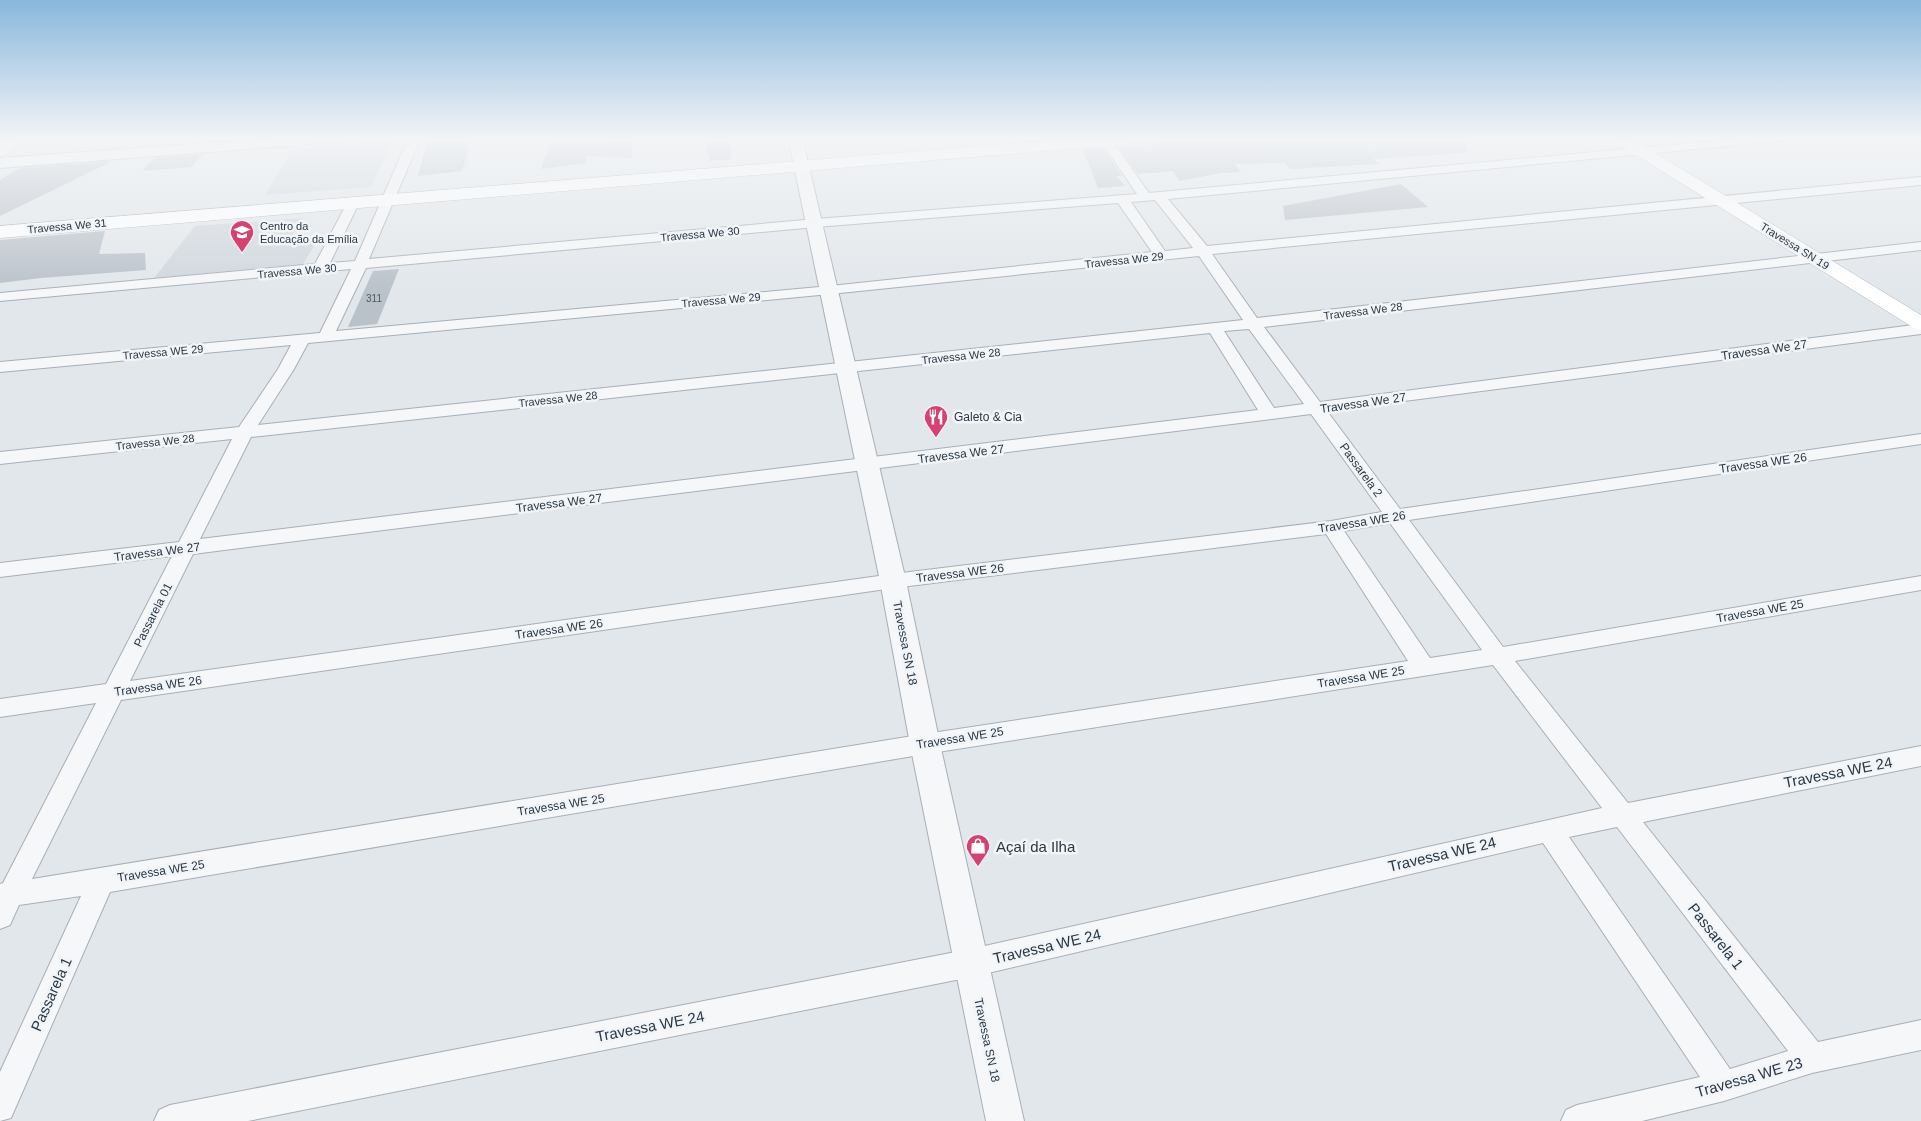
<svg xmlns="http://www.w3.org/2000/svg" width="1921" height="1121" viewBox="0 0 1921 1121" font-family="Helvetica,sans-serif">
<style>
.built{fill:#d0d6dd}
.building{fill:#b9c1c9}
.lines{fill:none;stroke-linecap:round;stroke-linejoin:round}
.minor-casing{stroke:#a7afb6;stroke-width:2}
.tertiary-casing{stroke:#a7afb6;stroke-width:2}
.secondary-casing{stroke:#a7afb6;stroke-width:1}
.primary-casing{stroke:#a0adb7;stroke-width:1}
.path{stroke:#c0c5ca;stroke-width:2;stroke-dasharray:2.5 2.5;stroke-linecap:butt}
.minor{fill:#f5f7f9;fill-rule:evenodd}
.tertiary{fill:#f5f7f9;fill-rule:evenodd}
.secondary{fill:#fff;fill-rule:evenodd}
.primary{fill:#fff;fill-rule:evenodd}
.labels{text-anchor:middle;dominant-baseline:central;stroke-width:5;stroke-linejoin:round;paint-order:stroke}
.number-label{font-size:10px;fill:#4d5a65}
.far-street-label{font-size:11px;fill:#293744;stroke:#f2f5f8}
.far-poi-label{font-size:11px;fill:#293744;stroke:#f2f5f8;text-anchor:start}
.street-label{font-size:12px;fill:#293744;stroke:#f2f5f8}
.poi-label{font-size:12px;fill:#293744;stroke:#f2f5f8;text-anchor:start}
.near-street-label{font-size:15px;fill:#293744;stroke:#f2f5f8}
.near-poi-label{font-size:15px;fill:#293744;stroke:#f2f5f8;text-anchor:start}
</style>
<rect width="100%" height="100%" fill="#e2e7eb"/>
<!-- built -->
<g class="built">
<polygon points="392,141 371,187 265,195 293,149"/>
<polygon points="303,218 288,241 319,238 303,264 154,278 195,226"/>
</g>
<!-- building -->
<g class="building">
<polygon points="172,137 219,137 215,141 165,144"/>
<polygon points="428,137 472,137 462,171 418,176"/>
<polygon points="632,137 632,158 586,156 586,163 541,169 550,144 584,143"/>
<polygon points="704,137 730,137 731,159 710,161"/>
<polygon points="1188,137 1467,137 1467,153 1373,159 1380,164 1291,169 1284,163 1235,164 1241,172 1221,173 1179,181 1173,171 1138,174 1118,147 1151,144 1160,139"/>
<polygon points="1103,148 1122,176 1116,176 1125,186 1098,188 1083,150"/>
<polygon points="203,154 191,167 142,171 154,158"/>
<polygon points="113,161 0,216 0,180 20,168"/>
<polygon points="1401,184 1428,207 1285,220 1283,206"/>
<polygon points="105,231 99,254 145,253 146,270 41,278 0,283 0,240"/>
<polygon points="399,269 377,324 348,327 373,271"/>
</g>
<g class="lines">
<!-- minor casing -->
<g class="minor-casing">
<path id="minor" d="M409 137H421L369 259 816 219 1137 194 1100 140 1105 137 1110 138 1149 193 1757 137H1798L1792 140 1168 199 1207 246 1921 177V185L1212 254 1257 318 1921 242V250L1264 327 1320 402 1921 324V334L1327 411 1400 509 1921 434V444L1409 520 1503 647 1921 576V590L1515 661 1628 803 1921 746V766L1643 822 1818 1042 1921 1020V1050L1812 1073 1724 1101 1642 1121H1561L1566 1110 1577 1105 1700 1077 1543 843 971 977 248 1121H154L159 1110 170 1105 971 949 1602 808 1493 665 925 754 110 892 11 1118 0 1121V1072L81 896 19 905 10 925 0 929V884L3 883 96 703 0 717V699L106 684 172 556 0 577V563L179 542 232 439 0 464V452L239 427 278 369 291 345 0 372V362L320 333 351 269 0 301V293L315 264 347 203 353 199 359 203 330 263 355 261ZM1155 200 1193 248 1165 251 1131 202ZM1118 203 1152 252 830 286 336 331 366 268 816 227ZM1199 256 1243 320 258 425 294 369 308 343 830 294ZM1249 329 1304 404 1274 408 1224 331ZM1210 333 1258 410 200 539 251 437ZM1311 414 1382 512 1331 521 893 574 130 681 193 554ZM1390 523 1482 650 1430 658 1344 531ZM1326 534 1408 661 925 734 32 879 121 700 893 588ZM1617 827 1788 1051 1730 1069 1569 837Z"/>
</g>
<!-- tertiary casing -->
<g class="tertiary-casing">
<g id="tertiary">
<polygon points="294,137 356,137 354,140 349,141 0,168 0,158"/>
<polygon points="788,137 802,137 906,581 940,744 1024,1121 986,1121 910,744 880,581"/>
</g>
</g>
<!-- secondary casing -->
<g class="secondary-casing">
<g id="secondary">
<polygon points="1096,137 1159,137 1157,140 1151,142 0,238 0,226"/>
<polygon points="1610,137 1629,137 1921,315 1921,330 1914,328 1612,140"/>
</g>
</g>
<!-- primary casing -->
<g class="primary-casing">
<polygon id="primary" points="8,137 25,137 6,154 0,156 0,143"/>
</g>
<!-- path -->
<polyline class="path" points="1357,137 1383,159"/>
<!-- minor -->
<use href="#minor" class="minor"/>
<!-- tertiary -->
<use href="#tertiary" class="tertiary"/>
<!-- secondary -->
<use href="#secondary" class="secondary"/>
<!-- primary -->
<use href="#primary" class="primary"/>
</g>
<!-- sky -->
<linearGradient id="sky" x2="0" y2="1"><stop stop-color="#89b7dd"/><stop offset="0.47" stop-color="#f2f4f6"/><stop offset="1" stop-color="#f2f4f6" stop-opacity="0"/></linearGradient>
<rect width="1921" height="294" fill="url(#sky)"/>
<!-- icons -->
<defs>
<g id="school-pin" transform="scale(1.25)"><path d="M0 17L-7.5 6A9.5 9.5 0 1 1 7.5 6Z" fill="#d6416f" stroke="#f2f5f8"/><path d="M0-5L7-2L0 1L-7-2ZM-4 1L0 2.5L4 1V4Q0 6-4 4Z" fill="#fff"/></g>
<g id="restaurant-pin" transform="scale(1.25)"><path d="M0 17L-7.5 6A9.5 9.5 0 1 1 7.5 6Z" fill="#d6416f" stroke="#f2f5f8"/><path d="M-5-6h1v4h1v-4h1v4h1v-4h1v5L-1.5 .5V6h-2V.5L-5-1ZM5-6V6H3V1.5H1.5Q1.5-4 5-6Z" fill="#fff"/></g>
<g id="shop-pin" transform="scale(1.25)"><path d="M0 17L-7.5 6A9.5 9.5 0 1 1 7.5 6Z" fill="#d6416f" stroke="#f2f5f8"/><path d="M-5-2.5h2.3a2.7 3.5 0 0 1 5.4 0H5L5.5 6h-11ZM-1.5-2.5h3a1.5 2.3 0 0 0-3 0Z" fill="#fff"/></g>
</defs>
<g fill-rule="evenodd">
<use href="#school-pin" x="242" y="232"/>
<use href="#restaurant-pin" x="936" y="417"/>
<use href="#shop-pin" x="978" y="846"/>
</g>
<g class="labels">
<!-- number labels -->
<g class="number-label">
<text x="374" y="298">311</text>
</g>
<!-- far-street labels -->
<g class="far-street-label">
<text transform="translate(67 226) rotate(-5)">Travessa We 31</text>
<text transform="translate(700 234) rotate(-5)">Travessa We 30</text>
<text transform="translate(1795 246) rotate(32)">Travessa SN 19</text>
<text transform="translate(1124 260) rotate(-6)">Travessa We 29</text>
<text transform="translate(297 271) rotate(-5)">Travessa We 30</text>
<text transform="translate(721 300) rotate(-5)">Travessa We 29</text>
<text transform="translate(1363 311) rotate(-7)">Travessa We 28</text>
<text transform="translate(163 352) rotate(-5)">Travessa WE 29</text>
<text transform="translate(961 356) rotate(-6)">Travessa We 28</text>
<text transform="translate(558 399) rotate(-6)">Travessa We 28</text>
<text transform="translate(155 442) rotate(-6)">Travessa We 28</text>
</g>
<!-- far-poi labels -->
<g class="far-poi-label">
<text x="260" y="226">Centro da<tspan x="260" dy="13">Educação da Emília</tspan></text>
</g>
<!-- street labels -->
<g class="street-label">
<text transform="translate(1764 350) rotate(-8)">Travessa We 27</text>
<text transform="translate(1363 403) rotate(-8)">Travessa We 27</text>
<text transform="translate(961 454) rotate(-7)">Travessa We 27</text>
<text transform="translate(1763 463) rotate(-8)">Travessa WE 26</text>
<text transform="translate(1361 470) rotate(54)">Passarela 2</text>
<text transform="translate(559 503) rotate(-7)">Travessa We 27</text>
<text transform="translate(1362 522) rotate(-9)">Travessa WE 26</text>
<text transform="translate(157 552) rotate(-7)">Travessa We 27</text>
<text transform="translate(960 573) rotate(-7)">Travessa WE 26</text>
<text transform="translate(1760 611) rotate(-10)">Travessa WE 25</text>
<text transform="translate(153 615) rotate(-63)">Passarela 01</text>
<text transform="translate(559 629) rotate(-8)">Travessa WE 26</text>
<text transform="translate(905 643) rotate(79)">Travessa SN 18</text>
<text transform="translate(1361 677) rotate(-9)">Travessa WE 25</text>
<text transform="translate(158 686) rotate(-8)">Travessa WE 26</text>
<text transform="translate(960 738) rotate(-9)">Travessa WE 25</text>
<text transform="translate(561 805) rotate(-9)">Travessa WE 25</text>
<text transform="translate(161 871) rotate(-9)">Travessa WE 25</text>
<text transform="translate(987 1040) rotate(78)">Travessa SN 18</text>
</g>
<!-- poi labels -->
<g class="poi-label">
<text x="954" y="417">Galeto &amp; Cia</text>
</g>
<!-- near-street labels -->
<g class="near-street-label">
<text transform="translate(1838 772) rotate(-11)">Travessa WE 24</text>
<text transform="translate(1442 854) rotate(-13)">Travessa WE 24</text>
<text transform="translate(1716 936) rotate(52)">Passarela 1</text>
<text transform="translate(1047 946) rotate(-13)">Travessa WE 24</text>
<text transform="translate(51 994) rotate(-66)">Passarela 1</text>
<text transform="translate(650 1026) rotate(-11)">Travessa WE 24</text>
<text transform="translate(1749 1077) rotate(-16)">Travessa WE 23</text>
</g>
<!-- near-poi labels -->
<g class="near-poi-label">
<text x="996" y="846">Açaí da Ilha</text>
</g>
</g>
</svg>
